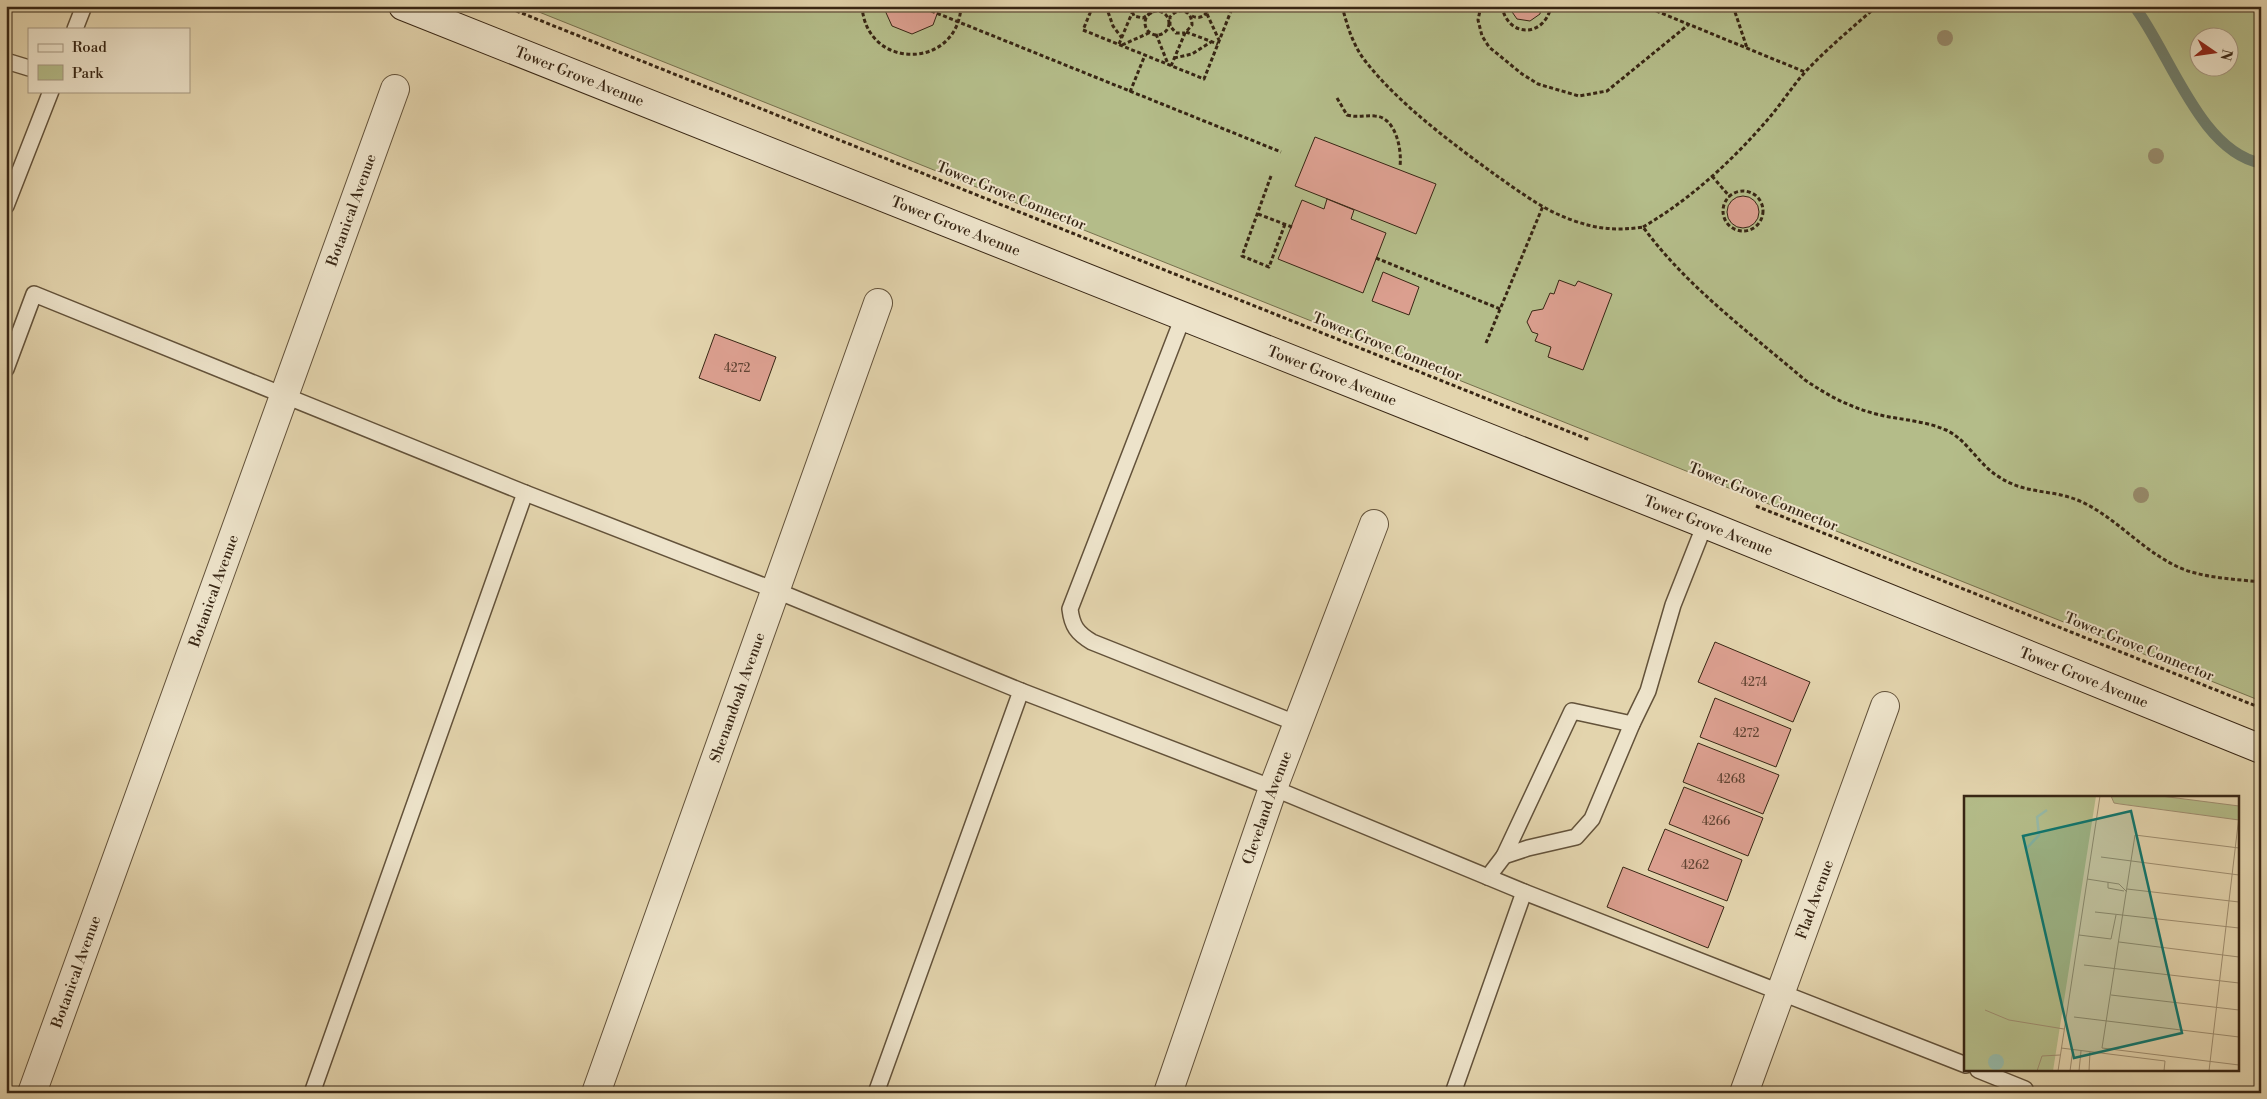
<svg xmlns="http://www.w3.org/2000/svg" width="2267" height="1099" viewBox="0 0 2267 1099" font-family="'Libre Bodoni',serif">
<style>
.green{fill:#b4bc89;stroke:#76714e;fill-rule:evenodd}
.lines{fill:none;stroke-linecap:round;stroke-linejoin:round}
.stream{stroke:#707e6c;stroke-width:11}
.building{fill:#db9f8f;stroke:#382614}
.lane-casing{stroke:#63523a;stroke-width:18}
.street-casing{stroke:#63523a;stroke-width:30}
.secondary-casing{stroke:#382614;stroke-width:30}
.path{stroke:#382614;stroke-width:3;stroke-dasharray:4 2.5;stroke-linecap:butt}
.lane{stroke:#ede3ca;stroke-width:15}
.street{stroke:#ede3ca;stroke-width:28}
.secondary{stroke:#ede3ca;stroke-width:28}
.tree{fill:#968969}
.labels{text-anchor:middle;dominant-baseline:central;stroke-width:4;stroke-linejoin:round;paint-order:stroke}
.number-label{font-size:12px;fill:#614433}
.street-label{font-size:15px;fill:#382614;stroke:#ede3ca}
.inset-river{fill:none;stroke:#96b8a6;stroke-width:2.5}
.inset-road{fill:none;stroke:#9f8e70;stroke-width:1}
.view{fill:#0f766e;fill-opacity:0.15;stroke:#0f766e;stroke-width:2.5}
.inset-edge{fill:none;stroke:#382614;stroke-width:2.5}
</style>
<rect width="100%" height="100%" fill="#e3d4ad"/>
<filter id="stains"><feTurbulence type="fractalNoise" baseFrequency=".004" numOctaves="4"/><feColorMatrix values="0 0 0 0 .2 0 0 0 0 .09 0 0 0 0 .02 0 0 0 .5 -.17"/></filter>
<radialGradient id="worn" r=".72"><stop offset=".6" stop-color="#630" stop-opacity="0"/><stop offset="1" stop-color="#630" stop-opacity=".3"/></radialGradient>
<!-- green -->
<path class="green" d="M524 6H2261V701ZM2200 38H2230V68H2200Z"/>
<g class="lines">
<!-- stream -->
<path class="stream" d="M2134 6C2169 51 2200 152 2261 163"/>
</g>
<!-- building -->
<g class="building">
<polygon points="883,6 940,6 933,25 912,34 892,26"/>
<polygon points="1511,6 1541,6 1540,14 1530,21 1517,19 1510,9"/>
<polygon points="1315,137 1436,184 1416,234 1295,186"/>
<circle cx="1743" cy="212" r="16"/>
<polygon points="1327,199 1354,210 1351,219 1386,233 1363,293 1278,259 1302,200 1324,209"/>
<polygon points="1383,272 1419,287 1409,315 1372,301"/>
<polygon points="1559,280 1575,286 1578,281 1612,294 1583,370 1548,357 1551,347 1535,341 1538,334 1532,332 1527,322 1532,311 1543,309 1550,293 1554,294"/>
<polygon points="715,334 776,357 760,401 699,378"/>
<polygon points="1715,642 1810,682 1793,722 1698,682"/>
<polygon points="1715,698 1791,729 1776,767 1700,737"/>
<polygon points="1698,743 1779,775 1763,814 1683,782"/>
<polygon points="1684,787 1763,818 1748,856 1669,824"/>
<polygon points="1665,829 1742,860 1727,901 1648,870"/>
<polygon points="1623,867 1724,907 1708,948 1607,907"/>
</g>
<g class="lines">
<!-- lane casing -->
<g class="lane-casing">
<g id="lane">
<polyline points="75,29 84,6"/>
<polyline points="6,61 29,68"/>
<polyline points="6,206 51,91"/>
<path d="M1183 317 1070 609C1072 626 1077 633 1092 642L1298 724"/>
<polyline points="6,369 34,294 525,493 777,591 1021,691 1273,788 1524,892 1966,1065"/>
<polyline points="1504,856 1572,711 1632,724"/>
<polyline points="1488,877 1504,856 1528,848 1576,837 1592,819 1632,724 1648,691 1673,605 1705,524"/>
<polyline points="1978,1070 2025,1089 2024,1093"/>
<polyline points="312,1093 525,493"/>
<polyline points="876,1093 1021,691"/>
<polyline points="1453,1093 1524,892"/>
</g>
</g>
<!-- street casing -->
<g class="street-casing">
<g id="street">
<path id="s1" d="M32 1093 395 89"/>
<path id="s2" d="M596 1093 878 303"/>
<path id="s3" d="M1168 1093 1273 788 1374 524"/>
<path id="s4" d="M1744 1093 1885 706"/>
</g>
</g>
<!-- secondary casing -->
<g class="secondary-casing">
<g id="secondary">
<path id="s5" d="M403 6 1705 524 2261 749"/>
</g>
</g>
<!-- path -->
<g class="path">
<polyline points="504,6 1590,440"/>
<path d="M862 6C866 71 958 70 961 6"/>
<polyline points="919,6 1281,152"/>
<polyline points="1093,6 1083,30 1204,79 1233,6"/>
<polyline points="1106,6 1113,26 1122,38"/>
<polyline points="1122,6 1130,9"/>
<polyline points="1130,6 1134,16 1143,18 1151,13 1153,6"/>
<path d="M1342 6C1347 25 1353 46 1366 62 1400 105 1453 144 1497 176 1520 192 1545 211 1572 220 1596 229 1617 231 1643 227 1687 287 1749 332 1805 380 1827 395 1849 407 1876 414 1899 420 1923 420 1946 430 1966 439 1978 463 1996 475 2026 496 2052 488 2082 502 2116 518 2141 549 2176 566 2200 578 2234 579 2261 582"/>
<polyline points="1481,6 1478,20 1482,36 1489,47 1522,74 1538,84 1579,96 1607,91 1688,25"/>
<path d="M1502 6C1507 38 1545 38 1551 6"/>
<polyline points="1644,6 1805,72"/>
<polyline points="1733,6 1747,48"/>
<circle cx="1157" cy="23" r="12"/>
<polyline points="1207,14 1219,40"/>
<path d="M1192 16C1201 20 1207 15 1209 6"/>
<polyline points="1186,32 1218,44"/>
<polyline points="1156,34 1168,64"/>
<polyline points="1119,44 1132,13"/>
<polyline points="1122,45 1151,32"/>
<polyline points="1174,58 1192,54 1211,42"/>
<path d="M1171 66 1185 33 1192 25C1192 10 1179 6 1170 17V26L1176 33H1185"/>
<polyline points="1130,92 1145,55"/>
<path d="M1337 98 1347 115C1359 118 1364 115 1375 116 1396 117 1402 150 1400 166"/>
<polyline points="1271,176 1242,256 1269,267 1285,224"/>
<polyline points="1712,176 1730,197"/>
<circle cx="1743" cy="211" r="20"/>
<polyline points="1258,214 1292,227"/>
<path d="M1643 227C1691 199 1733 160 1769 118 1782 103 1793 85 1807 70 1829 47 1853 27 1877 6"/>
<polyline points="1376,258 1500,309"/>
<polyline points="1486,343 1543,206"/>
<polyline points="1756,506 2261,708"/>
</g>
<!-- lane -->
<use href="#lane" class="lane"/>
<!-- street -->
<use href="#street" class="street"/>
<!-- secondary -->
<use href="#secondary" class="secondary"/>
</g>
<!-- trees -->
<g class="tree">
<circle cx="1945" cy="38" r="8"/>
<circle cx="2156" cy="156" r="8"/>
<circle cx="2141" cy="495" r="8"/>
</g>
<g class="labels">
<!-- number labels -->
<g class="number-label">
<text x="737" y="368">4272</text>
<text x="1754" y="682">4274</text>
<text x="1746" y="733">4272</text>
<text x="1731" y="779">4268</text>
<text x="1716" y="821">4266</text>
<text x="1695" y="865">4262</text>
</g>
<!-- street labels -->
<g class="street-label">
<text stroke="none"><textPath href="#s5" startOffset="190">Tower Grove Avenue</textPath></text>
<text transform="translate(1011 196) rotate(22)">Tower Grove Connector</text>
<text stroke="none"><textPath href="#s1" startOffset="939">Botanical Avenue</textPath></text>
<text stroke="none"><textPath href="#s5" startOffset="595">Tower Grove Avenue</textPath></text>
<text transform="translate(1387 347) rotate(22)">Tower Grove Connector</text>
<text stroke="none"><textPath href="#s5" startOffset="1000">Tower Grove Avenue</textPath></text>
<text transform="translate(1763 497) rotate(22)">Tower Grove Connector</text>
<text stroke="none"><textPath href="#s5" startOffset="1405">Tower Grove Avenue</textPath></text>
<text stroke="none"><textPath href="#s1" startOffset="534">Botanical Avenue</textPath></text>
<text transform="translate(2139 647) rotate(22)">Tower Grove Connector</text>
<text stroke="none"><textPath href="#s5" startOffset="1810">Tower Grove Avenue</textPath></text>
<text stroke="none"><textPath href="#s2" startOffset="420">Shenandoah Avenue</textPath></text>
<text stroke="none"><textPath href="#s3" startOffset="302">Cleveland Avenue</textPath></text>
<text stroke="none"><textPath href="#s4" startOffset="206">Flad Avenue</textPath></text>
<text stroke="none"><textPath href="#s1" startOffset="129">Botanical Avenue</textPath></text>
</g>
</g>
<!-- overview -->
<g transform="translate(1964 796)">
<rect width="275" height="275" fill="#e3d4ad"/>
<path d="M0 0H132L89 275H0ZM147 0H197L275 10V24L150 7Z" fill="#b4bc89"/>
<path d="M24 266a8 8 0 1 1 16 0a8 8 0 1 1-16 0Z" fill="#96b8a6"/>
<path class="inset-river" d="M62 53 75 39 73 21 83 14"/>
<path class="inset-road" d="M147 0 150 7 156 8 275 24M197 0 275 10M275 52 171 39 138 252 275 269M137 61 275 79M123 83 155 88 163 96M144 86V92L160 95M163 93 275 106M131 116 275 132M115 139 147 143 152 119M155 146 275 161M120 169 275 187M147 199 275 214M21 214 45 224 100 233M110 221 275 241M97 252 201 265 200 275M73 275 78 260 96 259M94 275 136 0M106 275 109 253M115 275 117 255M125 275 126 256M245 275 275 20"/>
<path class="view" d="M167 15 218 237 110 262 59 40Z"/>
<rect width="275" height="275" class="inset-edge"/>
</g>
<!-- margin -->
<rect width="2267" height="1099" fill="none" stroke="#e3d4ad" stroke-width="25"/>
<rect x="8" y="8" width="2252" height="1084" fill="none" stroke="#382614" stroke-width="2.5"/>
<rect x="12" y="12" width="2242" height="1074" fill="none" stroke="#382614"/>
<!-- legend -->
<rect x="28" y="28" width="162" height="65" fill="#ede3ca" stroke="#a59781"/>
<rect x="38" y="44" width="25" height="8" fill="#ede3ca" stroke="#a59781"/>
<text x="72" y="52" font-size="15" fill="#382614">Road</text>
<rect x="38" y="65" width="25" height="15" fill="#b4bc89" stroke="#a59781"/>
<text x="72" y="78" font-size="15" fill="#382614">Park</text>
<!-- north arrow -->
<g transform="translate(2214 52) rotate(103)"><circle r="24" fill="#ede3ca" stroke="#a59781"/>
<path d="M0-4L9 19L0 12L-9 19Z" fill="#8f2418"/>
<text y="-8" font-size="14" font-weight="bold" text-anchor="middle" fill="#382614">N</text>
</g>
<rect width="100%" height="100%" filter="url(#stains)"/>
<rect width="100%" height="100%" fill="url(#worn)"/>
</svg>
